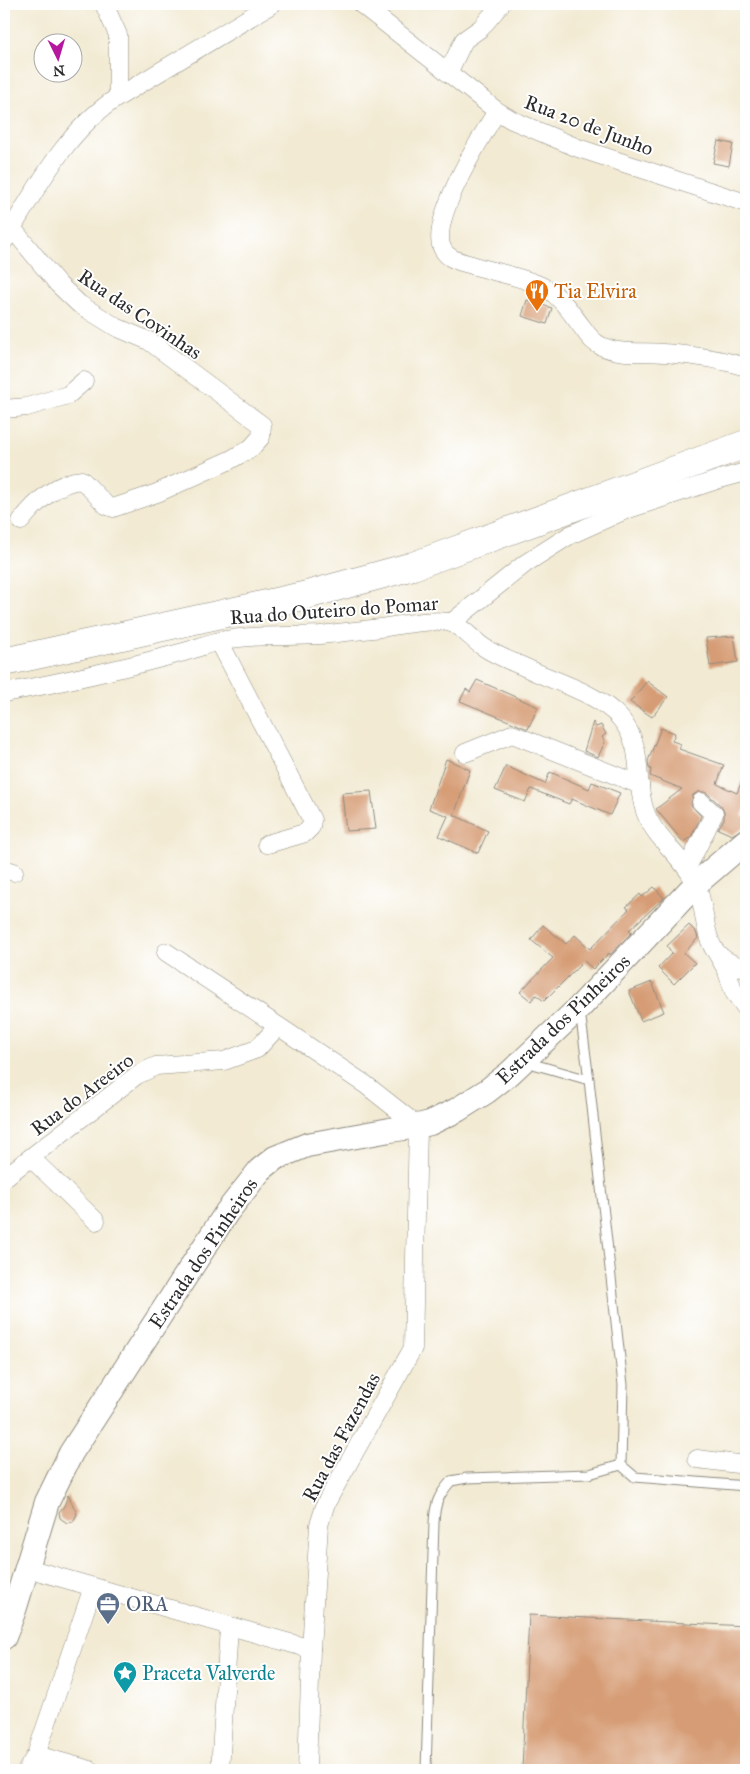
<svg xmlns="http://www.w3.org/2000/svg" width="750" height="1774" viewBox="0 0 750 1774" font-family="'IM FELL Great Primer',serif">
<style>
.building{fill:#d69c74}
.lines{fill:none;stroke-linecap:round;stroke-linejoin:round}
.service-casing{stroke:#8e8a7f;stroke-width:11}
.minor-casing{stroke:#8e8a7f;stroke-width:19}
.secondary-casing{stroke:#8e8a7f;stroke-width:26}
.trunk-casing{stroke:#8e8a7f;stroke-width:29}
.service{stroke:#fff;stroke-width:9}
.minor{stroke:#fff;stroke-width:18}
.secondary{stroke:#fff;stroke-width:24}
.trunk{stroke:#fff;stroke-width:28}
.labels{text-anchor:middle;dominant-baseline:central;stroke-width:4;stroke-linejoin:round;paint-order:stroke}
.street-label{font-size:20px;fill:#2b2b2b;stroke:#fff}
.food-label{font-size:20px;fill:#c56008;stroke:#fff;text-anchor:start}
.service-label{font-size:20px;fill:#4e5e75;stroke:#fff;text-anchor:start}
.culture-label{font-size:20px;fill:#0d838f;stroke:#fff;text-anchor:start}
</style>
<rect width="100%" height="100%" fill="#fff"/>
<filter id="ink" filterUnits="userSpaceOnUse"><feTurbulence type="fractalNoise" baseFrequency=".02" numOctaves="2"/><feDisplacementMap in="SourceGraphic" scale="10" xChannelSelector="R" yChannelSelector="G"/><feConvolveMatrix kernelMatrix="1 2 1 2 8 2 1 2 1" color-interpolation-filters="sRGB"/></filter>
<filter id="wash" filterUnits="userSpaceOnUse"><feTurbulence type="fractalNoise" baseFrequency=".0096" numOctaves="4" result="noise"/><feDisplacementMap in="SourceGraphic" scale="20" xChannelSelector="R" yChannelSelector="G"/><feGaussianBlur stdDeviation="1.12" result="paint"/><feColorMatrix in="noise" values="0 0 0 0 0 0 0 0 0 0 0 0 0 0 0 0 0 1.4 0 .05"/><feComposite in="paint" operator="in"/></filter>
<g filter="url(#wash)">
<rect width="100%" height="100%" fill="#f2ead3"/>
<g id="blocks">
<!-- building -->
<g class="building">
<polygon points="718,141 733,144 729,166 713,163"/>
<polygon points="527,300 552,308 547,324 522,316"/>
<polygon points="734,636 738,662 710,666 706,638"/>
<polygon points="477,680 538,707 528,729 460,701 466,689 470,692"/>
<polygon points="647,681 668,697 652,717 630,702"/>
<polygon points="593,722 596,727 601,725 606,734 602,737 605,742 598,757 584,751"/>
<polygon points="661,728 675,733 672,741 681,744 679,749 724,765 717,784 737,793 746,771 746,807 742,816 746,817 746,820 743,828 732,835 718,829 724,819 724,812 721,806 708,794 704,792 698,792 693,795 691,805 701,816 691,837 683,842 656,809 682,789 650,776 651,769 649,768 648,761"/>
<polygon points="446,759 470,770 454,815 488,831 478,853 439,836 448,816 429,809"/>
<polygon points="506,766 545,784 550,772 589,789 592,782 620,793 610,815 572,799 569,804 531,789 525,802 495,790"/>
<polygon points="371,791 376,829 346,831 342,793"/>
<polygon points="654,887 664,898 629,930 632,932 610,955 609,953 593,969 584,961 544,1001 536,995 531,1001 520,992 553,958 531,940 543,925 566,944 575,935 590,949 629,909 626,907 640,894 642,897"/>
<polygon points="689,925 696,932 698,938 684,953 695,963 674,984 658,968 672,953 667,946"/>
<polygon points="652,982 664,1012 641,1021 629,991"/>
<polygon points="68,1495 77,1514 73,1522 67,1523 60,1518 59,1512 64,1506"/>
<polygon points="529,1615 746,1626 746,1770 522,1770"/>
</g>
</g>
</g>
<g filter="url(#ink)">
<use href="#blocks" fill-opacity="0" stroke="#8e8a7f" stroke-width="1"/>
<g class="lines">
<!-- service casing -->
<g class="service-casing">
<g id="service">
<polyline points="580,1011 589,1080 623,1385 621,1465"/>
<polyline points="526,1062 589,1080"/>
<polyline points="621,1465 635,1477 746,1486"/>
<path d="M426 1770 434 1523C435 1503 438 1496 451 1481L467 1478 589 1474 621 1465"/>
</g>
</g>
<!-- minor casing -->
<g class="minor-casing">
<g id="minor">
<polyline points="361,4 497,111 512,120 578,148 746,203"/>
<polyline points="448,73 464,40 481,28 501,4"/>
<polyline points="118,97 272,4"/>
<path d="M497 111C481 137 433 215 441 245 442 249 446 255 450 257 457 262 467 263 475 266 495 272 517 276 537 284 558 292 569 310 582 327 587 334 592 342 601 346 621 355 643 351 664 353 692 355 720 359 746 367"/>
<path d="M12 228 58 284 79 304 116 327 149 341 262 425 261 437 251 448 230 460 157 493 113 508 106 505 82 480C58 481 35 503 21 521"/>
<path d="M4 241C36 190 66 130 118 97V35L104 4"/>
<polyline points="4,409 27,407 68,395 84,381"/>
<polyline points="451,623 526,563 570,535 623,511 720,479 746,472"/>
<polyline points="219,641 312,820 311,827 305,833 267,844"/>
<path d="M4 693C64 682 125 668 184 652 196 649 208 643 220 641 253 634 287 637 320 635 337 633 354 631 372 629 391 627 435 617 452 623 463 628 472 639 482 646 497 657 517 663 533 671 560 683 600 695 620 718 645 748 634 775 644 808 652 837 682 855 695 882 712 918 695 957 746 968"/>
<polyline points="465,753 512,734 640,785"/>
<polyline points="687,868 714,814 701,802"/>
<polyline points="4,869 14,872"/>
<polyline points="166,952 278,1026"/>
<polyline points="718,955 726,969 734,992 746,1008"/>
<polyline points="31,1158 96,1221"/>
<polyline points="4,1178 137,1075 156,1066 224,1061 257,1049 278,1026 366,1085 418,1126 413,1348 326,1503 319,1525 311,1649 307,1770"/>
<polyline points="697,1459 746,1465"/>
<polyline points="27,1568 311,1649"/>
<polyline points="36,1755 90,1770"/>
<polyline points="27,1770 36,1755 93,1587"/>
<polyline points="220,1770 229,1627"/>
</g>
</g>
<!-- secondary casing -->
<g class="secondary-casing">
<polyline id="secondary" points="4,1637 15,1607 47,1502 71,1453 227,1212 260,1170 275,1158 307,1145 390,1130 418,1126 430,1123 457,1110 487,1091 510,1073 579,1008 696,884 746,841"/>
</g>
<!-- trunk casing -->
<g class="trunk-casing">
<polyline id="trunk" points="4,662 303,596 413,566 746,444"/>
</g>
<!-- service -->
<use href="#service" class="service"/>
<!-- minor -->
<use href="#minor" class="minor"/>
<!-- secondary -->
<use href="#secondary" class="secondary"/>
<!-- trunk -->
<use href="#trunk" class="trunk"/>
</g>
</g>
<!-- icons -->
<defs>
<g id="restaurant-pin" transform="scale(1.25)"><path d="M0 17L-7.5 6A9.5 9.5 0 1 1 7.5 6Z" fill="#e8710a" stroke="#fff"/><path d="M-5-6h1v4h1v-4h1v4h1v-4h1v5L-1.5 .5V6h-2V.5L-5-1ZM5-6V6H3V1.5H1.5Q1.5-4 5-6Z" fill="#fff"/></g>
<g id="office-pin" transform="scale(1.25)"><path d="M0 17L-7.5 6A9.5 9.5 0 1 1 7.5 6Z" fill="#5c6f8a" stroke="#fff"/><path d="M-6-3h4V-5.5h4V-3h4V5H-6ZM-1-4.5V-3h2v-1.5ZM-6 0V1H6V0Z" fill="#fff"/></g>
<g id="sight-pin" transform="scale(1.25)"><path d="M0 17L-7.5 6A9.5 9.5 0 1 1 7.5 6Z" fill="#0f9aa8" stroke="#fff"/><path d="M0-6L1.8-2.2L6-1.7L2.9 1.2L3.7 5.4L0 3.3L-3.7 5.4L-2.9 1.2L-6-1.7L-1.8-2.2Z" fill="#fff"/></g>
</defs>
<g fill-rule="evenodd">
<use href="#restaurant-pin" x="537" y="291"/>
<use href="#office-pin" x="108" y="1604"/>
<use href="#sight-pin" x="125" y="1673"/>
</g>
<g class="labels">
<!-- street labels -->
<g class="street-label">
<text transform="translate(589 125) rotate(21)">Rua 20 de Junho</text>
<text transform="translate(140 314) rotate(34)">Rua das Covinhas</text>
<text transform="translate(334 610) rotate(-4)">Rua do Outeiro do Pomar</text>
<text transform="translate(563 1019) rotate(-44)">Estrada dos Pinheiros</text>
<text transform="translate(82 1094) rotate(-37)">Rua do Areeiro</text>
<text transform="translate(203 1253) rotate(-56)">Estrada dos Pinheiros</text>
<text transform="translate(341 1437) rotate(-62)">Rua das Fazendas</text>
</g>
<!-- food labels -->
<g class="food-label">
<text x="554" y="291">Tia Elvira</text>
</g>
<!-- service labels -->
<g class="service-label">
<text x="126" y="1604">ORA</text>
</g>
<!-- culture labels -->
<g class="culture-label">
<text x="142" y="1673">Praceta Valverde</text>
</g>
</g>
<!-- margin -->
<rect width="750" height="1774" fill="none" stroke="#fff" stroke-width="20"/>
<!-- north arrow -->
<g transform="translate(58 58) rotate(175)"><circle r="24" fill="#ffffff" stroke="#aaaaaa"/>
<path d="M0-4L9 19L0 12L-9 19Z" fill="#b5179e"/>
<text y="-8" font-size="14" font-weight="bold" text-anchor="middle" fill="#2b2b2b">N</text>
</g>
</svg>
